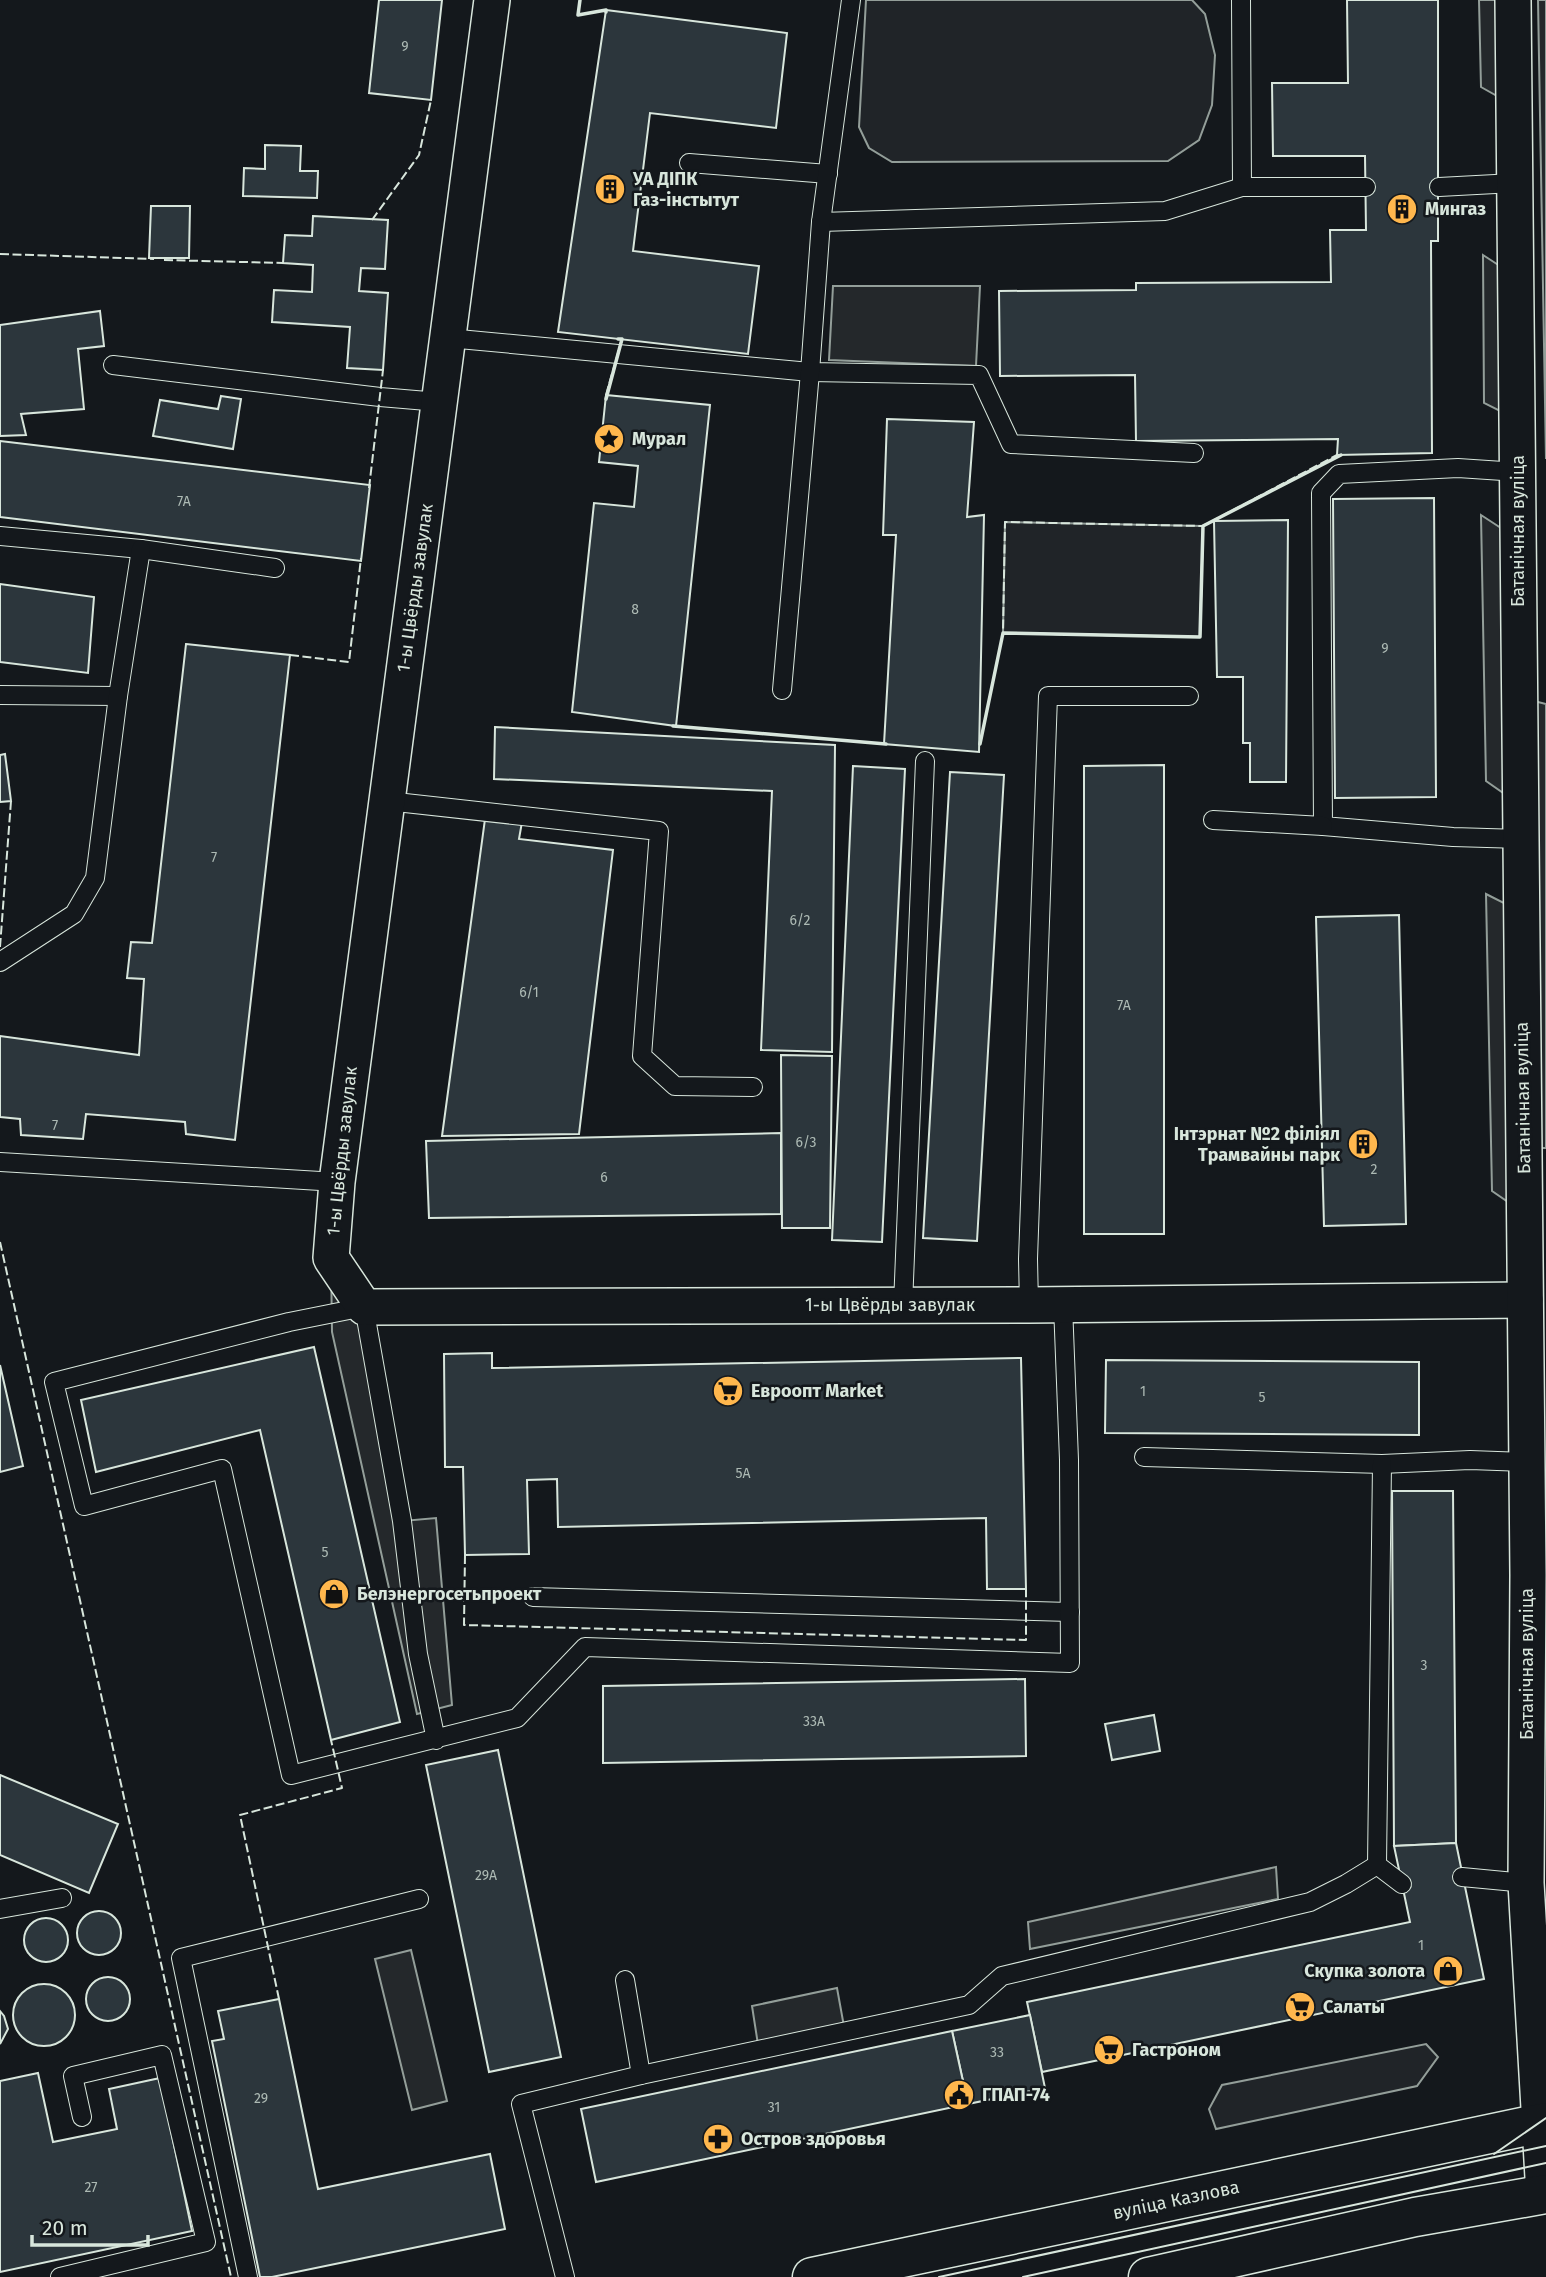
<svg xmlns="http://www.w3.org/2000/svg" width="1546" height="2277" viewBox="0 0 1546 2277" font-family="'Fira Sans',sans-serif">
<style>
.green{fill:#202428;stroke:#939e99;stroke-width:2}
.parking{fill:#24282b;stroke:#939e99;stroke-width:2}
.building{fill:#2c363c;stroke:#d8e6dc;stroke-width:2}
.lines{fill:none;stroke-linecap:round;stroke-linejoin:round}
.lane-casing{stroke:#d8e6dc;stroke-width:20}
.street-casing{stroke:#d8e6dc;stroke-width:38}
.primary-casing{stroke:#d8e6dc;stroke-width:41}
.lane{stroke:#14181c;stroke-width:18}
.street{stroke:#14181c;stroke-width:35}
.primary{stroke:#14181c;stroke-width:38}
.tram{stroke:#d8e6dc;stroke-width:2}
.fence{stroke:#d8e6dc;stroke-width:2;stroke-dasharray:9 3.5;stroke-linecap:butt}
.wall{stroke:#d8e6dc;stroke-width:3.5}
.labels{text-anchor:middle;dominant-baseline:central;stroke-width:5;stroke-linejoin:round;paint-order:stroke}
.number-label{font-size:14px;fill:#adbab4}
.poi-label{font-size:18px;font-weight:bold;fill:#d8e6dc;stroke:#14181c;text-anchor:start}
.street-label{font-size:18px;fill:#d8e6dc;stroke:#14181c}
</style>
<rect width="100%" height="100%" fill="#14181c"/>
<!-- green -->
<g class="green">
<polygon points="866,0 1192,0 1205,14 1215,55 1212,105 1199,140 1168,161 892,162 869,148 859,127"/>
<polygon points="1005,522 1203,526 1200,637 1003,633"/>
<polygon points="1426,2044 1438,2057 1417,2086 1216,2129 1209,2109 1222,2085"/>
</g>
<!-- parking -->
<g class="parking">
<polygon points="1479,0 1504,0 1506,101 1481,87"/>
<polygon points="1538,0 1546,0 1546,459"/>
<polygon points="1483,255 1506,270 1506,414 1484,403"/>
<polygon points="833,286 980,286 976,366 829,360"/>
<polygon points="1481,515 1507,532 1509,797 1486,781"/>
<polygon points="1534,701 1546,704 1546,1148 1539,1148"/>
<polygon points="1486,894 1512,907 1514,1206 1492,1191"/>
<polygon points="331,1258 364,1307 403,1521 436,1518 452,1705 417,1714 332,1332"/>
<polygon points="1276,1867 1278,1899 1030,1949 1028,1922"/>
<polygon points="411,1950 447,2101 412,2110 375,1959"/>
<polygon points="837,1988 845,2032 759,2051 752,2006"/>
</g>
<!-- building -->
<g class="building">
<polygon points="379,0 442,0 431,100 369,93"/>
<polygon points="1347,0 1438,0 1438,241 1431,241 1432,453 1337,455 1338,439 1136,441 1135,375 1000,376 999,291 1136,290 1136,283 1331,282 1330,230 1366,230 1365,156 1273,156 1272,83 1348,83"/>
<polygon points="606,10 787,33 776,128 650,113 633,251 759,266 748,354 558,332"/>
<polygon points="265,145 301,146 300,171 318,171 317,198 243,196 244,168 265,169"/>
<polygon points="151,206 190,206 189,258 149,258"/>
<polygon points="313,216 388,220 385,269 361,268 359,291 388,293 383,370 347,368 350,327 272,322 274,290 312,292 313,265 283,263 285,235 312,236"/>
<polygon points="100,311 104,346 78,349 84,409 21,414 26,435 0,436 0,325"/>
<polygon points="606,395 710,405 676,726 572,712 594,503 634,507 638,466 599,462"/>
<polygon points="221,396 241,399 233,449 153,436 160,400 218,409"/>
<polygon points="887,419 974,422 967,517 984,515 979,752 884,744 896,535 883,535"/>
<polygon points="0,441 370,485 361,561 0,517"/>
<polygon points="1434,498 1436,797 1335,798 1333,499"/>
<polygon points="1288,520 1286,782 1250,782 1250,743 1243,743 1243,677 1217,677 1214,521"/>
<polygon points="0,584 94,597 88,673 0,662"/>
<polygon points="186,644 290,655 235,1140 186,1134 185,1122 86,1114 83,1139 21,1135 20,1119 0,1117 0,1036 139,1055 144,979 127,978 131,942 152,943"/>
<polygon points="495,727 835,745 832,1052 761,1050 772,791 494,779"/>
<polygon points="5,754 11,801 0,802 0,755"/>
<polygon points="1164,765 1164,1234 1084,1234 1084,766"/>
<polygon points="853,766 905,769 882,1242 832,1240"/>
<polygon points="950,772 1004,775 977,1241 923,1238"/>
<polygon points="485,819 522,822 519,839 613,850 579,1134 442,1136"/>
<polygon points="1399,915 1406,1224 1324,1226 1316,917"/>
<polygon points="781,1055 832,1056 830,1228 782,1228"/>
<polygon points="781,1133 781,1214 429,1218 426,1141"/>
<polygon points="314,1347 400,1722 331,1740 260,1430 96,1472 81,1400"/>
<polygon points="492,1353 492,1368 1021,1358 1026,1589 987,1589 986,1518 558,1527 557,1479 527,1480 529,1554 465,1555 463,1467 445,1467 444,1354"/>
<polygon points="1106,1360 1419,1362 1419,1435 1105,1433"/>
<polygon points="0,1365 23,1466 0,1472"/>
<polygon points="1392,1491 1453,1491 1456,1843 1394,1846"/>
<polygon points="1025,1679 1026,1756 603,1763 603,1686"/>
<polygon points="1154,1715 1160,1751 1112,1760 1105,1724"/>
<polygon points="498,1750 561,2057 489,2072 426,1765"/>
<polygon points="0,1775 118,1824 89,1893 0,1855"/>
<polygon points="1456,1843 1484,1979 1042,2072 1027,2002 1410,1922 1394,1846"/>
<circle cx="99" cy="1933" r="22"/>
<circle cx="46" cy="1940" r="22"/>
<circle cx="108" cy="1999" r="22"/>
<circle cx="44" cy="2015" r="31"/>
<polygon points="279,1999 318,2189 490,2154 505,2229 272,2277 260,2277 212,2041 224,2039 218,2011"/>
<polygon points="0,2011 4,2016 8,2029 0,2044"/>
<polygon points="1030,2015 1045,2088 968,2104 952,2031"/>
<polygon points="952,2031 968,2104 596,2182 581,2109"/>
<polygon points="38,2073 53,2142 117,2129 109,2089 160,2078 192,2231 0,2272 0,2081"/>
</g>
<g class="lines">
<!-- lane casing -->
<g class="lane-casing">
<g id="lane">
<polyline points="1241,0 1242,187"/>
<polyline points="689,163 828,174"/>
<polyline points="1439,187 1514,183"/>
<polyline points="821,222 1165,211 1242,187 1366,187"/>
<polyline points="448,338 810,372 979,375 1011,444 1194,453"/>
<polyline points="113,365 380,397 439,402"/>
<polyline points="1518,472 1458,468 1339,474 1321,493 1323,826 1453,837 1521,839"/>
<polyline points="0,536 141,549 275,568"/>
<polyline points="782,690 810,372 821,222 851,0"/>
<polyline points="0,695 118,696"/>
<polyline points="387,801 659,831 642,1056 675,1086 753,1087"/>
<polyline points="1213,820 1323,826"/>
<polyline points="0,962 74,914 95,878 118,696 141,549"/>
<polyline points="0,1162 337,1182"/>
<polyline points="903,1305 925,761"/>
<polyline points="1029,1305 1028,1259 1048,696 1189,696"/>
<polyline points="1144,1457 1382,1464 1470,1460 1525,1462"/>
<polyline points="533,1597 1070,1612"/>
<polyline points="436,1740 418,1654 402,1521 364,1307 289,1322 54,1382 84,1506 222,1469 291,1775 517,1718 585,1647 1070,1663 1069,1460 1063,1305"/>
<polyline points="1377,1865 1402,1884"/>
<polyline points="1462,1877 1526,1883"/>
<polyline points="0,1909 62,1898"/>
<polyline points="625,1980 641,2075"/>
<polyline points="60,2277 206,2242 162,2055 73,2076 82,2117"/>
<polyline points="248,2277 181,1958 419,1899"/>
<polyline points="565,2277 521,2104 641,2075 969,2005 1002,1976 1310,1902 1346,1884 1377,1865 1382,1464"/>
</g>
</g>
<!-- street casing -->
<g class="street-casing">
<g id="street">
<polyline points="492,0 337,1182 331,1258 364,1307 1029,1305 1525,1300"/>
<polyline points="1513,0 1528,1575 1526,1883 1544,2195"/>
</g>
</g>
<!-- primary casing -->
<g class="primary-casing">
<g id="primary">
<polyline points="812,2277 1546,2122"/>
<polyline points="1148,2277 1415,2217 1546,2194"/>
</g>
</g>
<!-- lane -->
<use href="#lane" class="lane"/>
<!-- street -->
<use href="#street" class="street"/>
<!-- primary -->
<use href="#primary" class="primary"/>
<!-- tram -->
<g class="tram">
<polyline points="1494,2154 1546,2118"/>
<polyline points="939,2277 1546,2146"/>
<polyline points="1023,2277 1546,2163"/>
</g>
<!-- fence -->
<g class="fence">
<polyline points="372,220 419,155 431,100"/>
<polyline points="0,254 154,259"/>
<polyline points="164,260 283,263"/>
<polyline points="606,395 622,339"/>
<polyline points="369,488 383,370"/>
<polyline points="1203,526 1200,637 1003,633 1005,522 1203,526 1337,455"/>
<polyline points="290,655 349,662 361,558"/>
<polyline points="0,947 11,801"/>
<polyline points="0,1242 231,2277"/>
<polyline points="465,1555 464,1625 1026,1640 1026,1589"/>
<polyline points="279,1999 240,1815 342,1788 331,1740"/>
</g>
<!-- wall -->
<g class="wall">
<polyline points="580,0 578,15 606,10 606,12"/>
<polyline points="606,399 622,339 618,339"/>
<polyline points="673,726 886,744"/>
<polyline points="980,744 1003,633 1200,637 1203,526 1341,455"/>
</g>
</g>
<!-- icons -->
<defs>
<g id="building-disc" transform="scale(1.575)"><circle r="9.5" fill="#ffb74d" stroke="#14181c"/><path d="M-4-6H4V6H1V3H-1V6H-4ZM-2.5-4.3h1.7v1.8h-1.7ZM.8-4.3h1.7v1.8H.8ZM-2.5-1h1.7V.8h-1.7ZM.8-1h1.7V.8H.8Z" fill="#111"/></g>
<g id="sight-disc" transform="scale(1.575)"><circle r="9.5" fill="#ffb74d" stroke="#14181c"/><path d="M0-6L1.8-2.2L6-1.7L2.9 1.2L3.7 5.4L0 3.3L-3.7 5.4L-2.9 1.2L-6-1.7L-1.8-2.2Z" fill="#111"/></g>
<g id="supermarket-disc" transform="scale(1.575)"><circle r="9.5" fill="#ffb74d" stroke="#14181c"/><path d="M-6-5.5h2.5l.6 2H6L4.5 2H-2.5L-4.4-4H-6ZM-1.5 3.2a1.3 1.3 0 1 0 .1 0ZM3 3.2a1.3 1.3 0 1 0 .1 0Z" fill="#111"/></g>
<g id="shop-disc" transform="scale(1.575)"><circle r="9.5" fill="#ffb74d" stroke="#14181c"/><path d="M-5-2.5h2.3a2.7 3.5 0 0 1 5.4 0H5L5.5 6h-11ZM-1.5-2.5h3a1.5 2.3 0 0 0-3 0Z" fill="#111"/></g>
<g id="civic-disc" transform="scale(1.575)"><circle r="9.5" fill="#ffb74d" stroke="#14181c"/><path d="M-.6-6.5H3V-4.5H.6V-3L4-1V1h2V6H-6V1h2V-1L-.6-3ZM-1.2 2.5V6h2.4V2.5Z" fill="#111"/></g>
<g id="pharmacy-disc" transform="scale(1.575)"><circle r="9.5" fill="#ffb74d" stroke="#14181c"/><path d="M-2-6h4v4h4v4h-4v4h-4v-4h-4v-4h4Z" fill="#111"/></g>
</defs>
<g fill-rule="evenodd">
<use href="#building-disc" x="610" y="189"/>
<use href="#building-disc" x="1402" y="209"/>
<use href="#sight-disc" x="609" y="439"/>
<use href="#building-disc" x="1363" y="1144"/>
<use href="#supermarket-disc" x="728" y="1391"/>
<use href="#shop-disc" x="334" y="1594"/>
<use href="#shop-disc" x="1448" y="1971"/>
<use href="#supermarket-disc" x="1300" y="2007"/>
<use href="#supermarket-disc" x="1109" y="2050"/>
<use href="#civic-disc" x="959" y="2095"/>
<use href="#pharmacy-disc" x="718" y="2139"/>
</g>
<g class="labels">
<!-- number labels -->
<g class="number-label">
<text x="405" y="46">9</text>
<text x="184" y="501">7А</text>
<text x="635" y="609">8</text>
<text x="1385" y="648">9</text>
<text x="214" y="857">7</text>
<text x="800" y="920">6/2</text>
<text x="529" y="992">6/1</text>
<text x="1124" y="1005">7А</text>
<text x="55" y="1125">7</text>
<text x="806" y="1142">6/3</text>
<text x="1374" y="1169">2</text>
<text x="604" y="1177">6</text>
<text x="1143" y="1391">1</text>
<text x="1262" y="1397">5</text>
<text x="743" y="1473">5А</text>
<text x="325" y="1552">5</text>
<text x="1424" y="1665">3</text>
<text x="814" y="1721">33А</text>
<text x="486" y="1875">29А</text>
<text x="1421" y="1945">1</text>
<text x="997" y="2052">33</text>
<text x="261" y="2098">29</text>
<text x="774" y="2107">31</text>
<text x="91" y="2187">27</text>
</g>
<!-- poi labels -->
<g class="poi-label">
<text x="633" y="179">УА ДІПК<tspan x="633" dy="21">Газ-інстытут</tspan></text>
<text x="1425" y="209">Мингаз</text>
<text x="632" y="439">Мурал</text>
<text x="1340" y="1134" text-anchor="end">Інтэрнат №2 філіял<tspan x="1340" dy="21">Трамвайны парк</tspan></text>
<text x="751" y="1391">Евроопт Market</text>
<text x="357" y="1594">Белэнергосетьпроект</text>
<text x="1425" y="1971" text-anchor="end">Скупка золота</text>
<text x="1323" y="2007">Салаты</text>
<text x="1132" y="2050">Гастроном</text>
<text x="982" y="2095">ГПАП-74</text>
<text x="741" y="2139">Остров здоровья</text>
</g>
<!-- street labels -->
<g class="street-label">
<text transform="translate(1518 531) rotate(-90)">Батанічная вуліца</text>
<text transform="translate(415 588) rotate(-82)">1-ы Цвёрды завулак</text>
<text transform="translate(1523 1098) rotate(-91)">Батанічная вуліца</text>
<text transform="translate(342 1151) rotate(-84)">1-ы Цвёрды завулак</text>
<text x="890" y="1305">1-ы Цвёрды завулак</text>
<text transform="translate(1527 1664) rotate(-90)">Батанічная вуліца</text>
<text transform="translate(1176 2200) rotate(-12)">вуліца Казлова</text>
</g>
</g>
<!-- scale -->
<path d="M32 2235v10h116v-10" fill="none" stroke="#d8e6dc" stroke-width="3.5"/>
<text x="42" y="2235" font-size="21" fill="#d8e6dc" stroke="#14181c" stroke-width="5" paint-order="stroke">20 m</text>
</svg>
